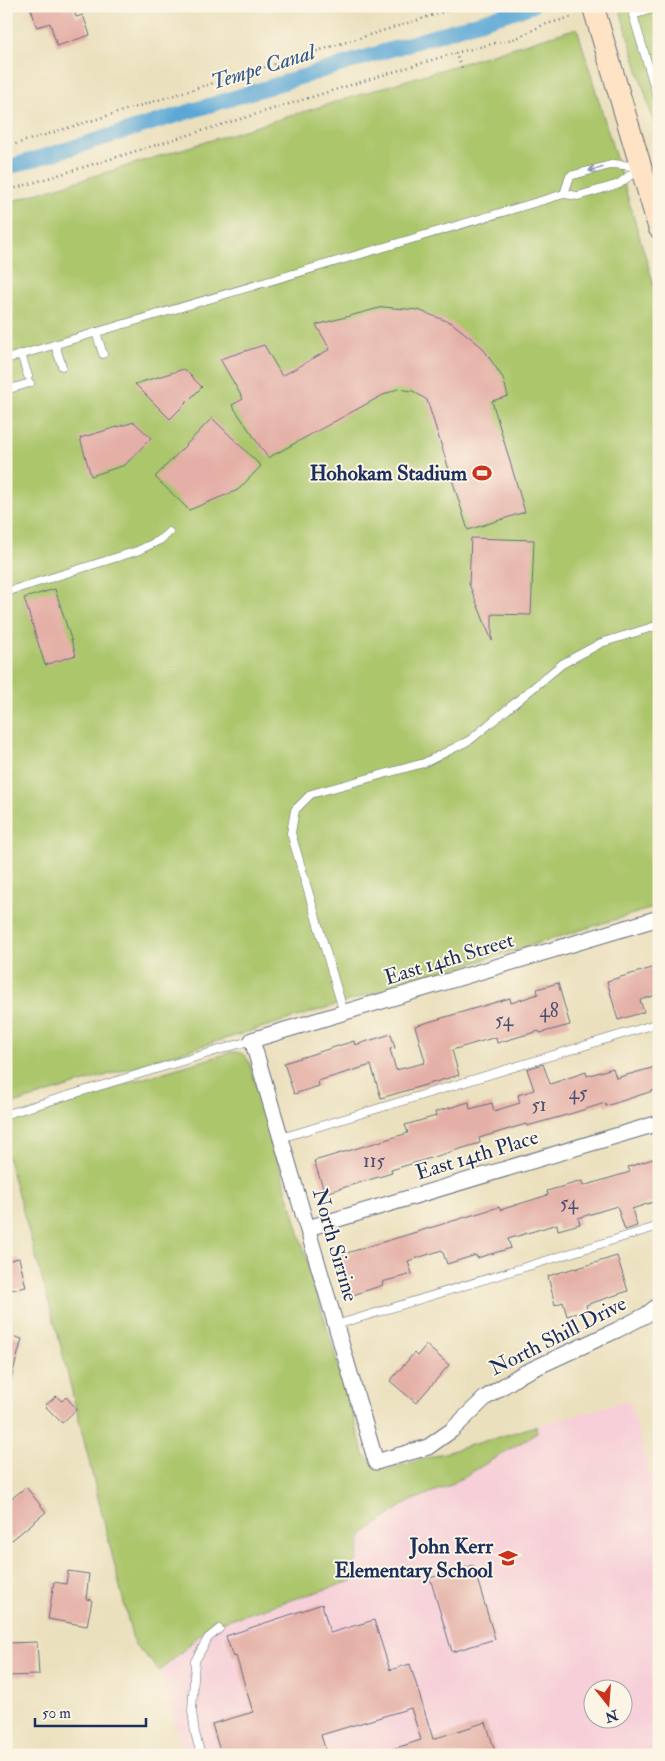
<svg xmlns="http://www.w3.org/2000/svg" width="665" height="1761" viewBox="0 0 665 1761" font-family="'IM FELL Double Pica',serif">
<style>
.built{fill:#f6cfd8;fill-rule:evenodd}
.green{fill:#acc66c;stroke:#647a65}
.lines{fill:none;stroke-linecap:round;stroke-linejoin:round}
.canal{stroke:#5ca8d5;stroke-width:15}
.building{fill:#e4afa6}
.lane-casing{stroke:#646d7f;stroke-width:9}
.street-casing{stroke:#646d7f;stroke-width:17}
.secondary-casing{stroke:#646d7f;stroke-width:23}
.path{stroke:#646d7f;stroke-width:2.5;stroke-dasharray:1 4;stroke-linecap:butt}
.lane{stroke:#fff;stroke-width:8}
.street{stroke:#fff;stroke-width:15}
.secondary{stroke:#fee4c5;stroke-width:21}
.oneway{stroke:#8d97ae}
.labels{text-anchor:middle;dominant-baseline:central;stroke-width:4;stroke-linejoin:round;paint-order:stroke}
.number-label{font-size:19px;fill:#4d4f70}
.poi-label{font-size:21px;font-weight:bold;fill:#1b2f5e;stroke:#fcf5e5;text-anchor:end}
.street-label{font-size:21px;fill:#1b2f5e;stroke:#fcf5e5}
.water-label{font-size:22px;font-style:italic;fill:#325988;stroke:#fcf5e5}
</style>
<rect width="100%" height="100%" fill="#fcf5e5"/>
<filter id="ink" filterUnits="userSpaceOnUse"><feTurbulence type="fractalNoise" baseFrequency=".02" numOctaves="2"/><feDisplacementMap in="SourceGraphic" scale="10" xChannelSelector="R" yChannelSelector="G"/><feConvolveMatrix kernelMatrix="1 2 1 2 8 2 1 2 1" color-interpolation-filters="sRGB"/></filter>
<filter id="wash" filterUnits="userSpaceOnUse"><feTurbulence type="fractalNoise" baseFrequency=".0096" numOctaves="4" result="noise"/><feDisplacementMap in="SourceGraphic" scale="20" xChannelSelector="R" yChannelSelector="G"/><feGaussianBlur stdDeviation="1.12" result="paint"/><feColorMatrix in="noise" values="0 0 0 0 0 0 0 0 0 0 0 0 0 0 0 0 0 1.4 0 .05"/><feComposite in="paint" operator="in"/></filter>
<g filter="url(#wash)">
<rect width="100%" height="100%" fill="#ebe0bd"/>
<!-- built -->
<path class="built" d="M629 1400 659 1505V1755H184L160 1671 211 1625 351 1581 362 1535 408 1502 450 1485 537 1433 536 1426ZM592 1688H622V1718H592Z"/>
<!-- green -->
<g class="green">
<polygon points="634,6 659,6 659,140 620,10"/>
<polygon points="577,28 659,302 659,906 6,1106 6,203"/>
<path d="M232 1052C241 1052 245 1054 249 1062L364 1454C370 1462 377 1465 386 1470L536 1426 537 1433 450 1485 408 1502 362 1535 352 1581 211 1625 160 1671 134 1644 58 1335 6 1152V1119Z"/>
</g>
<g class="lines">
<!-- canal -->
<polyline class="canal" points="6,168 532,6"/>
</g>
<g id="blocks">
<!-- building -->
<g class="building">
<polygon points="30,6 73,6 76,17 83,15 90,35 57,46 50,23 37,27"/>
<polygon points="383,307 418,310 452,323 482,347 503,378 508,396 492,401 525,512 468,530 427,400 413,391 397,389 381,396 268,458 232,405 243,399 220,359 264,345 282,376 330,349 316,325"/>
<polygon points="184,369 202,387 170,419 135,384"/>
<polygon points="212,418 261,466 238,490 189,510 155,477"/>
<polygon points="134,422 151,438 125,465 91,476 80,438"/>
<polygon points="471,538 534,540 531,615 492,614 492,641 469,584"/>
<polygon points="55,589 76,655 45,665 24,598"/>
<polygon points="659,966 659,994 640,1000 644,1012 618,1020 607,981"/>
<polygon points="558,983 570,1025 540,1033 539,1031 497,1043 496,1037 452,1050 459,1075 381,1098 371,1065 318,1081 319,1086 294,1094 284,1063 354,1041 355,1045 391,1034 395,1048 390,1049 396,1070 424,1063 425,1061 415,1026 510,998 511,1003 538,994 537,989"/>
<polygon points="543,1064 550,1084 586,1072 587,1076 613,1068 616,1078 659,1066 659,1089 606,1106 605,1103 570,1114 527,1126 526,1124 479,1138 480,1143 391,1170 392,1173 325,1193 314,1161 408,1133 405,1125 436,1116 435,1112 469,1102 470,1109 492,1103 494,1111 520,1103 518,1095 534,1090 527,1069"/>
<polygon points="659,1157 659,1200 632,1209 637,1226 625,1230 617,1206 578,1218 580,1224 558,1230 557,1224 508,1239 511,1248 477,1258 476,1255 447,1264 442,1250 408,1261 412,1274 382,1282 383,1285 350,1296 337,1256 499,1207 500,1210 548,1195 547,1191 582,1181 583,1186 630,1172 628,1167"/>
<polygon points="617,1256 628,1291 586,1305 587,1310 567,1316 563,1302 555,1305 548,1276 575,1268 575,1269"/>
<polygon points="19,1258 26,1287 6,1291 6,1261"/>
<polygon points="6,1334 22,1339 10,1383 6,1383"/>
<polygon points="426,1345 449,1365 416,1403 390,1381 414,1353 417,1356"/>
<polygon points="56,1396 62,1401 66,1397 77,1409 62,1423 45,1406"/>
<polygon points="26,1487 46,1512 12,1540 6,1533 6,1503"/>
<polygon points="473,1565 495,1639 452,1652 430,1578"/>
<polygon points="68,1571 89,1574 86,1599 92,1600 87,1626 48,1619 54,1582 66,1584"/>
<polygon points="322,1604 330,1633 374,1620 390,1670 410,1664 433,1739 486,1722 496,1755 383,1755 383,1752 421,1740 411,1708 321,1735 327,1755 221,1755 212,1724 253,1712 236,1656 233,1657 226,1636"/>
<polygon points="37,1642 39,1675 6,1676 6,1643"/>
</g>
</g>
</g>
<g filter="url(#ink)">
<use href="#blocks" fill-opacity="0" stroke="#646d7f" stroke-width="1"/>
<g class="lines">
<!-- lane casing -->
<g class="lane-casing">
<g id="lane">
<polyline points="659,7 633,15 659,102"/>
<polyline points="564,194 570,176 614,164 640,167"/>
<polyline points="96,332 103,354"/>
<polyline points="55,345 62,366"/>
<polyline points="21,354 28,376"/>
<polyline points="6,359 564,194 578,196 619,184 638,169"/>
<polyline points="6,390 30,383"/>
<polyline points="6,592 137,551 160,540 169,532"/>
<polyline points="344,1013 291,833 295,810 311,794 424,763 470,740 562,664 601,643 659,625"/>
<polyline points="6,1111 7,1114 252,1040"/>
<polyline points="281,1138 659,1023"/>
<polyline points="336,1325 659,1226"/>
<polyline points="201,1755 195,1733 192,1711 195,1661 208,1638 219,1629"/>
</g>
</g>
<!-- street casing -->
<g class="street-casing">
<g id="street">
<polyline points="659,918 252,1040 376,1462 428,1447 452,1430 485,1398 522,1374 617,1330 646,1315 659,1305"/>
<polyline points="308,1228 659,1123"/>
</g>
</g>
<!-- secondary casing -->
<g class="secondary-casing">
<polyline id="secondary" points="593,6 659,228"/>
</g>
<!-- path -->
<g class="path">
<polyline points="455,53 463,70"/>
<polyline points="6,147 463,6"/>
<polyline points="6,191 455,53 517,38 543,25 572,17"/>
</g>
<!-- lane -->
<use href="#lane" class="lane"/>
<!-- street -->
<use href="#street" class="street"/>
<!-- secondary -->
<use href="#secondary" class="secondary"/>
</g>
<!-- one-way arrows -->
<defs><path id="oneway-shaft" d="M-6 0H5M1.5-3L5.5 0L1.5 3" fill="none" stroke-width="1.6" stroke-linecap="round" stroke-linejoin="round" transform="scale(1.25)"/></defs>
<use class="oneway" href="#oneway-shaft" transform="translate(596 169) rotate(164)"/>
</g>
<!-- icons -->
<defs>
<g id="stadium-bare" transform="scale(1.5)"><path d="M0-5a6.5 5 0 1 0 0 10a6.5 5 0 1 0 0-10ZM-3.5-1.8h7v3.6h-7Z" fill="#c8321e" stroke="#fcf5e5" stroke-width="2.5" paint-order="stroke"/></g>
<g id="school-bare" transform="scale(1.5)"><path d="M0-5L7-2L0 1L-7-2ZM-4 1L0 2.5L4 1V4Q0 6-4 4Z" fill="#c8321e" stroke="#fcf5e5" stroke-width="2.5" paint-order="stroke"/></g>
</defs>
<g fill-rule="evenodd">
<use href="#stadium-bare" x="482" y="473"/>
<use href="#school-bare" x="508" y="1558"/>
</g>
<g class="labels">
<!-- number labels -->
<g class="number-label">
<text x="549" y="1011">48</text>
<text x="504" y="1020">54</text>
<text x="578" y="1093">45</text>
<text x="539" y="1105">51</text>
<text x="374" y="1161">115</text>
<text x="569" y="1203">54</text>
</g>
<!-- poi labels -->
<g class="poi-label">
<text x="467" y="473">Hohokam Stadium</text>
<text x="493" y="1546">John Kerr<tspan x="493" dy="24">Elementary School</tspan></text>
</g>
<!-- street labels -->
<g class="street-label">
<text transform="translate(449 959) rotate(-17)">East 14th Street</text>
<text transform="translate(477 1155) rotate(-17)">East 14th Place</text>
<text transform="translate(335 1245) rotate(74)">North Sirrine</text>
<text transform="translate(558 1336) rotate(-27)">North Shill Drive</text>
</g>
<!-- water labels -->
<g class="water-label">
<text transform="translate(263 67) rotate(-17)">Tempe Canal</text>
</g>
</g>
<!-- margin -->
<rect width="665" height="1761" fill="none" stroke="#fcf5e5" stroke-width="25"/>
<!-- north arrow -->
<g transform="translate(608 1704) rotate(163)"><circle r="24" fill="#fcf5e5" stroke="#a2a6af"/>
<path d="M0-4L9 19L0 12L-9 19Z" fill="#c8321e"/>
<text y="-8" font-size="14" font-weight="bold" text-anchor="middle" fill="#1b2f5e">N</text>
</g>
<!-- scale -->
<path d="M35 1718v8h111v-8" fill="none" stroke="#1b2f5e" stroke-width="2.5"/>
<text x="42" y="1718" font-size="15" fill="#1b2f5e" stroke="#fcf5e5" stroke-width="4" paint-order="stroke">50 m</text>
</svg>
